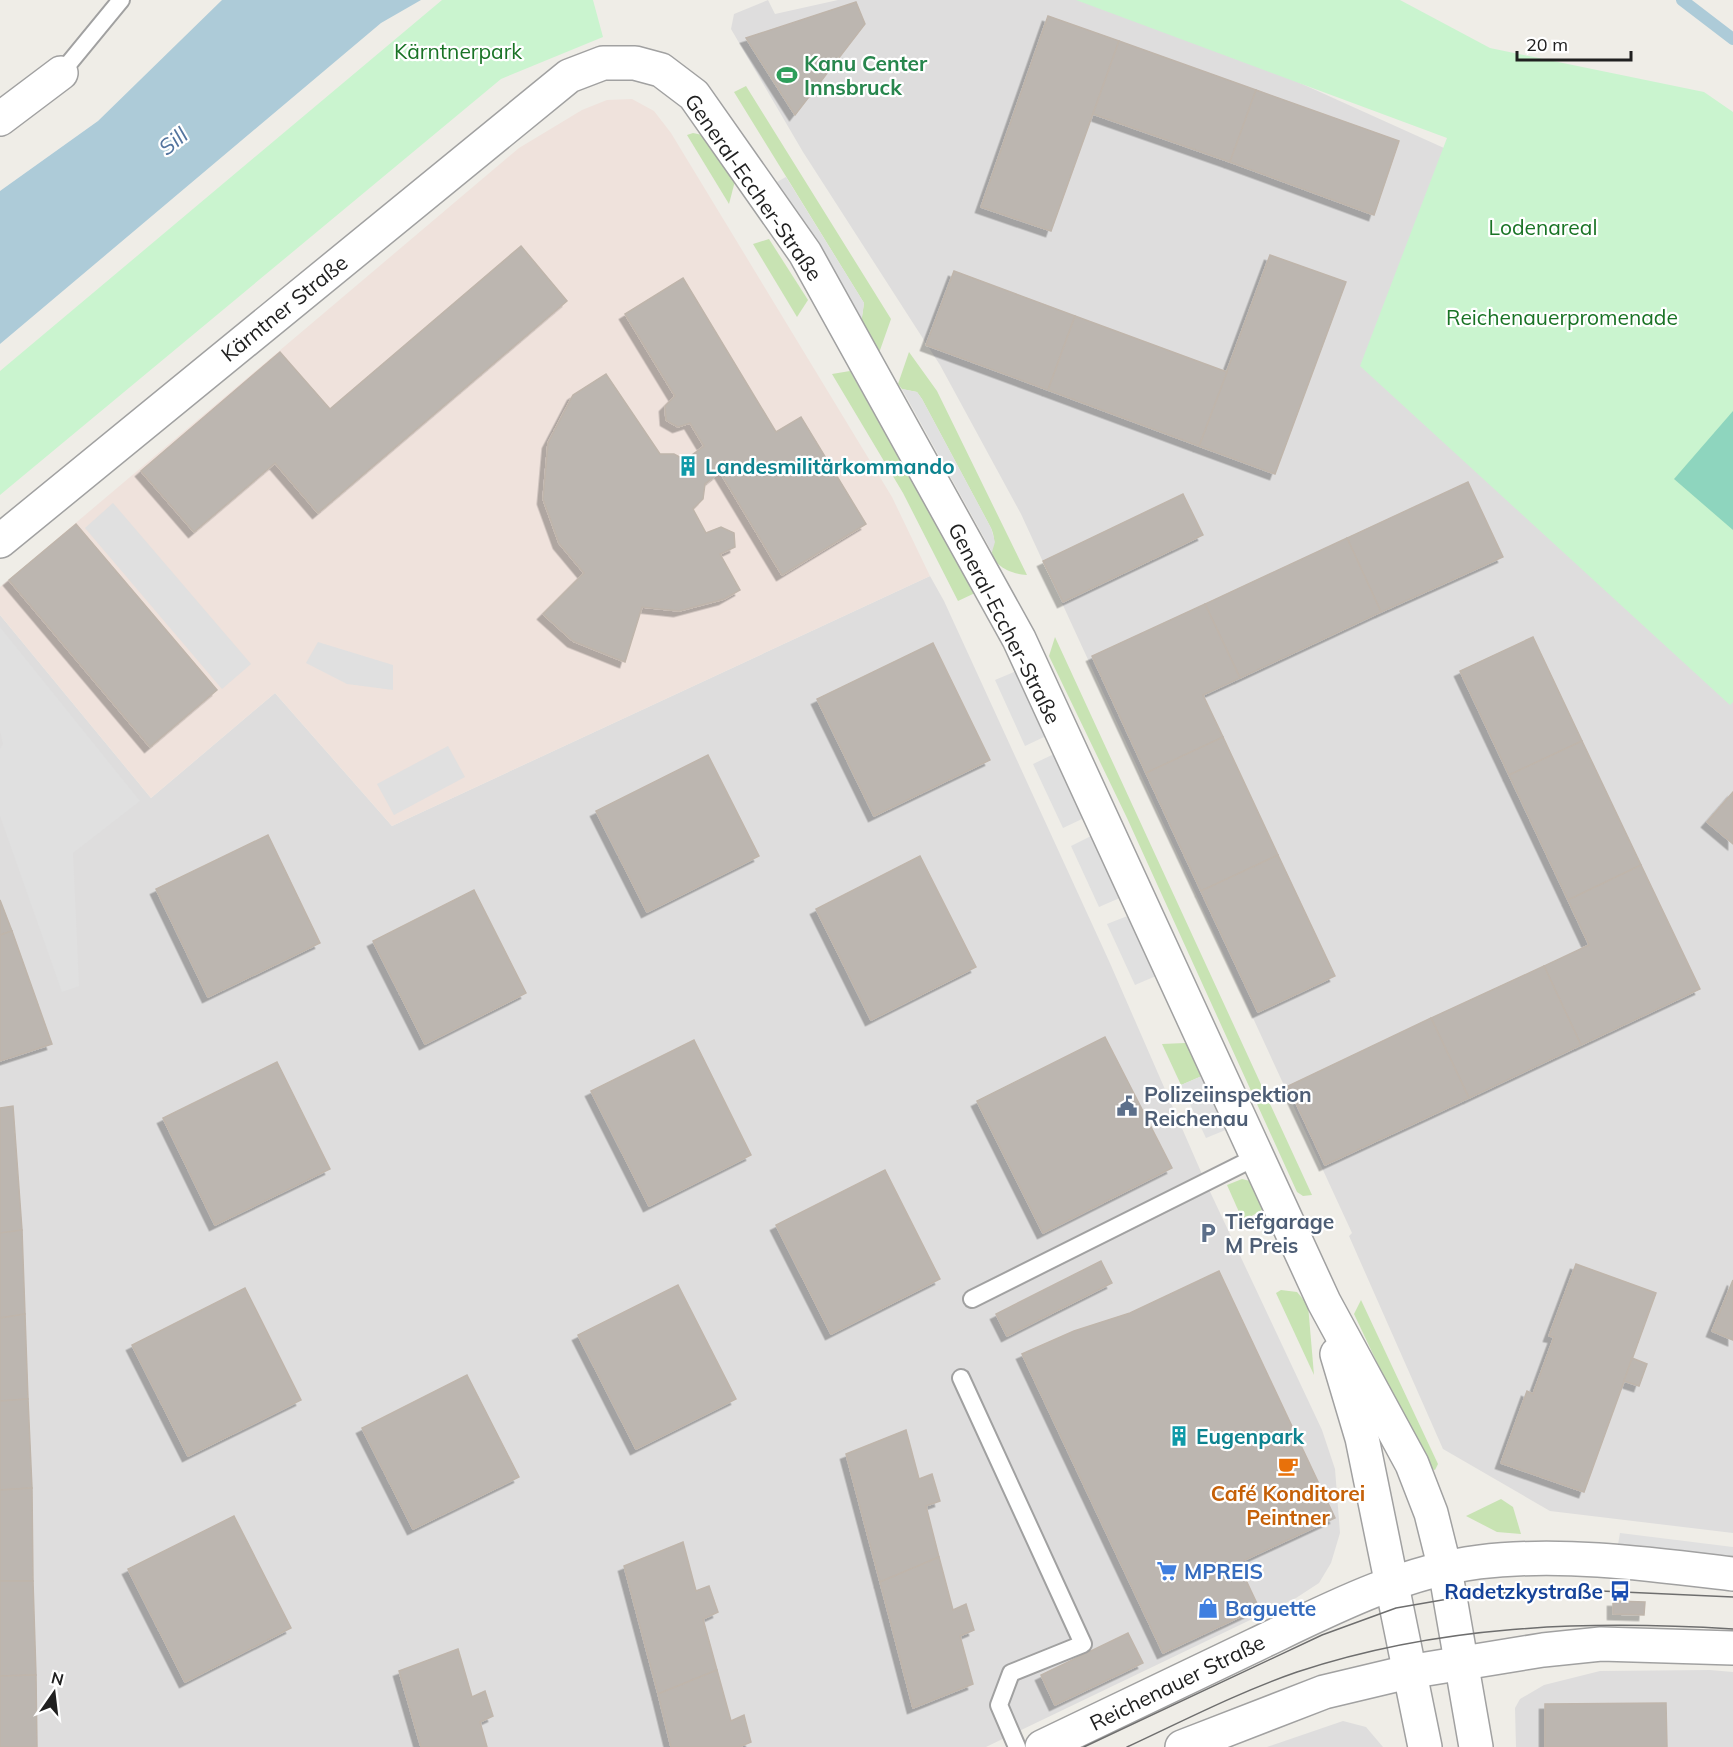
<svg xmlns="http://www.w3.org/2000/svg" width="1733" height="1747" viewBox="0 0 1733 1747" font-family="Mulish,sans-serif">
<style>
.residential{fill:#dedddd}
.military{fill:#efe2dc}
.grass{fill:#c8e3b3}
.park{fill:#caf4cf}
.pitch{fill:#8ed5be}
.parking{fill:#e0e0e0}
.water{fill:#adcbd8}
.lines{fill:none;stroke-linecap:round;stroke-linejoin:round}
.stream{stroke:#adcbd8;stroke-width:12}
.building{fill:#bcb6b0;stroke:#bfb5ab;stroke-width:1.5;filter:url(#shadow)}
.service-casing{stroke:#a1a1a1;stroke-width:20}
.minor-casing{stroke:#a1a1a1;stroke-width:36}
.tertiary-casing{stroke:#a1a1a1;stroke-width:36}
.service{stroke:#fff;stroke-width:16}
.minor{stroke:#fff;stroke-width:33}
.tertiary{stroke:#fff;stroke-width:33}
.tram{stroke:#6e6e6e;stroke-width:1.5}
.labels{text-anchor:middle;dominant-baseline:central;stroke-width:4.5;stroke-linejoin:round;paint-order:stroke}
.park-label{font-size:21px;fill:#197325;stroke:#fff}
.leisure-label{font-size:21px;font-weight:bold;fill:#27864d;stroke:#fff;text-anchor:start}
.street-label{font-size:21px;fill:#202020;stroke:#fff}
.culture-label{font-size:21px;font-weight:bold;fill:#0d838f;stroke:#fff;text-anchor:start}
.service-label{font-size:21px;font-weight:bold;fill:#4e5e75;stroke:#fff;text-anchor:start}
.food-label{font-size:21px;font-weight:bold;fill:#c56008;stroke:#fff}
.shop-label{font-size:21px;font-weight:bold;fill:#366cbe;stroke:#fff;text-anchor:start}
.transit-label{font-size:21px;font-weight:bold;fill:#164399;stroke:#fff;text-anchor:end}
.water-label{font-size:22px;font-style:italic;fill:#53749e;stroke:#fff}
</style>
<defs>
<filter id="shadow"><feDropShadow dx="-5.5" dy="5.5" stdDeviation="0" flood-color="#0004"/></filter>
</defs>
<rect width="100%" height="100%" fill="#efede7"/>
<!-- residential -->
<g class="residential">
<polygon points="768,0 775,14 838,0 1116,0 1444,148 1733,649 1733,1533 1550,1511 1443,1449 1349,1236 1352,1233 1021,514 940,365 803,152 731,29 734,14"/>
<polygon points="930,576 944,601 1109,961 1205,1181 1322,1430 1335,1469 1340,1533 1331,1563 1319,1583 1296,1598 986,1747 0,1747 0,615 151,798 275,693 392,826"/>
<polygon points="1710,1670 1733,1672 1733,1747 1516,1747 1515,1708 1520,1699 1544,1685 1600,1671"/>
<polygon points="1343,1721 1366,1727 1383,1747 1267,1747"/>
</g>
<!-- military -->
<polygon class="military" points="632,99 654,111 671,133 892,497 930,576 392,826 275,693 151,798 0,615 0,587 519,148 582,110 607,100"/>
<!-- grass -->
<g class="grass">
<polygon points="746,86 891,319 879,353 861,324 864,303 734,92"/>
<polygon points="693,133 707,136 735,181 729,204 687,135"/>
<polygon points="769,239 808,300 797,317 753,244"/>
<path d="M909 352 937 391 1027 575C1015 575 993 567 992 552 991 541 997 542 991 528L922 399 917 392 902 389 898 384Z"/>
<polygon points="850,371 975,593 958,601 903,493 832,374"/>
<polygon points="1055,637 1312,1195 1303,1196 1297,1192 1127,818 1049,656"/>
<polygon points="1185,1043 1193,1046 1202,1076 1181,1085 1162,1044"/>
<polygon points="1242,1179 1254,1182 1263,1204 1262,1210 1243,1221 1227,1185"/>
<polygon points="1281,1290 1297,1292 1308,1305 1314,1375 1276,1293"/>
<polygon points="1361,1300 1438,1464 1435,1470 1432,1469 1409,1430 1354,1314"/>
<polygon points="1501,1499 1513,1507 1521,1534 1497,1532 1466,1516"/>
</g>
<!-- park -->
<g class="park">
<polygon points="442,0 593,0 603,37 501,79 0,495 0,371"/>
<polygon points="1076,0 1400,0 1490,48 1704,92 1733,112 1733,702 1730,705 1360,366 1447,138"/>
</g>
<!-- pitch -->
<polygon class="pitch" points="1733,411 1733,530 1674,479"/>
<!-- parking -->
<g class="parking">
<polygon points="786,177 864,303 861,324 775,183"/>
<polygon points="902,389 917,392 922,399 991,528 995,542 992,552"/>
<polygon points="113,503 251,664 222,689 85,528"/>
<polygon points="0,627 140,801 73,853 79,986 62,992 0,816 0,749 3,744 0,731"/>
<polygon points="318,642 393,665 393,690 347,684 306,663"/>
<polygon points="1016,666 1050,738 1044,737 1025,746 995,680 1014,672"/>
<polygon points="448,746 465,777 394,815 377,784"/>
<polygon points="1054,754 1088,820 1082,819 1063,828 1033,764"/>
<polygon points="1093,831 1122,897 1099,907 1071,846 1091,836"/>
<polygon points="1130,915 1156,976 1135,985 1107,924"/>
<polygon points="1202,1076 1228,1129 1206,1138 1181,1085"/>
<polygon points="1620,1533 1733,1547 1733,1560 1618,1545"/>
</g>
<!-- water -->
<polygon class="water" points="222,0 421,0 381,23 0,344 0,191 98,121"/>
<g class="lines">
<!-- stream -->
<polyline class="stream" points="1682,0 1733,39"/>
</g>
<!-- building -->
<g class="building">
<polygon points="856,2 865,24 795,115 746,38"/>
<polygon points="1048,16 1119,41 1051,231 981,207"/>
<polygon points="1119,41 1256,90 1230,162 1093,114"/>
<polygon points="1256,90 1399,141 1374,215 1230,162"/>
<polygon points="521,246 567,301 318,513 275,463 194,532 141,471 280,352 330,409"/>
<polygon points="1270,255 1346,282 1275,474 1199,446"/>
<polygon points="954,271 1075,316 1048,390 926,345"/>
<polygon points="683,278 776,432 801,417 866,524 782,575 720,472 705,484 703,499 693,509 706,533 721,527 734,533 735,547 720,554 740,590 724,599 679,611 642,607 625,662 573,641 543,614 584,573 559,543 543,499 548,443 573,395 606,374 660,454 674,454 685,460 704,446 690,423 678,427 666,420 665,406 675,396 625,314"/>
<polygon points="1075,316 1227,372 1199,446 1048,390"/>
<polygon points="1468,482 1503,557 1381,612 1347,538"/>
<polygon points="1183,494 1203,535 1063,602 1043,561"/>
<polygon points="76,524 217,690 150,747 9,580"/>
<polygon points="1347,538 1381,612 1240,678 1205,604"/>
<polygon points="1205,604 1240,678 1203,695 1223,737 1146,773 1092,656"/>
<polygon points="1533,637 1582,741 1509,775 1460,671"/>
<polygon points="933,643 990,760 874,816 817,699"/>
<polygon points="1223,737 1278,855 1201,891 1146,773"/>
<polygon points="1582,741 1641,865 1568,900 1509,775"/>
<polygon points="708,755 759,856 647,912 596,811"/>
<polygon points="1733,792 1733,844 1707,822"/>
<polygon points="268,835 320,943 208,997 156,889"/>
<polygon points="1278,855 1335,976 1258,1012 1201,891"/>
<polygon points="920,856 976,967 871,1020 816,909"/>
<polygon points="1641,865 1700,989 1581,1045 1544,966 1589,945 1568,900"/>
<polygon points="474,890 526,993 425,1044 373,941"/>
<polygon points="0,900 12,931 0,935"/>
<polygon points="12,931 52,1044 0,1061 0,935"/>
<polygon points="1544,966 1581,1045 1469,1098 1431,1018"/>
<polygon points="1431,1018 1469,1098 1325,1165 1288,1086"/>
<polygon points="1105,1037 1172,1168 1043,1233 977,1101"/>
<polygon points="694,1040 751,1155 649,1206 591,1091"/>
<polygon points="277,1062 330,1169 215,1225 163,1118"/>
<polygon points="13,1106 22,1230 0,1233 0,1108"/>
<polygon points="885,1170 940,1279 831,1334 776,1225"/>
<polygon points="22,1230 25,1314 0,1318 0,1233"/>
<polygon points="1101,1261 1112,1283 1007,1336 996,1314"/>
<polygon points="1576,1264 1656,1293 1584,1492 1501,1463 1527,1391 1533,1394 1554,1337 1549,1336"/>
<polygon points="1219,1271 1335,1518 1238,1563 1259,1608 1163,1653 1022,1354 1074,1331 1130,1313"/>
<polygon points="1733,1280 1733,1340 1712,1331"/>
<polygon points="678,1285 736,1399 636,1449 578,1335"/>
<polygon points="245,1288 301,1400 188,1456 132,1345"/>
<polygon points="25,1314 28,1399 0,1401 0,1318"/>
<polygon points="1632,1358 1647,1364 1639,1386 1624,1381"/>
<polygon points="467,1375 519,1477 413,1529 362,1428"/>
<polygon points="28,1399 32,1488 0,1490 0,1401"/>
<polygon points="906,1430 919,1479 932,1474 940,1501 926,1506 939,1557 880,1582 846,1454"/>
<polygon points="32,1488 33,1581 0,1581 0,1490"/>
<polygon points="234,1516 291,1628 185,1682 128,1569"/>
<polygon points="683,1542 696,1591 709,1586 718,1612 703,1619 717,1670 658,1694 624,1566"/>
<polygon points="939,1557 953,1610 966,1604 974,1630 960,1636 973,1684 913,1708 880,1582"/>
<polygon points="0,1581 33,1581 36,1675 0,1676"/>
<polygon points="1613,1601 1645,1602 1644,1615 1613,1614"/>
<polygon points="1128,1633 1143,1663 1055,1705 1041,1675"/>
<polygon points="458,1649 472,1697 485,1691 493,1716 480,1722 487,1747 421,1747 399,1671"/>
<polygon points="717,1670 731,1721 744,1715 751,1742 739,1747 671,1747 658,1694"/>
<polygon points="36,1675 37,1747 0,1747 0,1676"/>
<polygon points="1666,1703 1667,1747 1545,1747 1545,1704"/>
</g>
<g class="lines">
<!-- service casing -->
<g class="service-casing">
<g id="service">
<polyline points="61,73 121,0"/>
<polyline points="972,1299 1256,1157"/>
<polyline points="961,1378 1083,1644 1011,1673 999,1705 1017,1747"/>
</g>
</g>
<!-- minor casing -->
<g class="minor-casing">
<g id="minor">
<polyline points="0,119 61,73"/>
<polyline points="0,541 569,76 603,63 635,63 661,70 694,95 805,253 1019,639 1324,1302 1412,1464 1431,1513 1445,1569 1476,1747"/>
<polyline points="1337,1354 1362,1438 1425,1747"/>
</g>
</g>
<!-- tertiary casing -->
<g class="tertiary-casing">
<g id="tertiary">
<path d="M1042 1747C1113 1713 1184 1679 1255 1645 1326 1611 1400 1572 1479 1562 1562 1552 1650 1564 1733 1574"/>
<polyline points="1182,1747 1324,1692 1408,1672 1543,1650 1601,1644 1733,1648"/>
</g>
</g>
<!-- service -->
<use href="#service" class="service"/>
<!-- minor -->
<use href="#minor" class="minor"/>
<!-- tertiary -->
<use href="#tertiary" class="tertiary"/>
<!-- tram -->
<g class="tram">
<polyline points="1084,1747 1322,1635 1396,1608 1471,1595 1557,1589 1733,1597"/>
<path d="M1127 1747C1183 1721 1239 1692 1297 1672 1439 1625 1585 1620 1733 1629"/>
</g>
</g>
<!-- icons -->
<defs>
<g id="stadium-bare" transform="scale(1.62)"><path d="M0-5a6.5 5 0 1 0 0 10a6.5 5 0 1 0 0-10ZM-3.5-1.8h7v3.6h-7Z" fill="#2e9e5b" stroke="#fff" stroke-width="2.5" paint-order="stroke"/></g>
<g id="building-bare" transform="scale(1.62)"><path d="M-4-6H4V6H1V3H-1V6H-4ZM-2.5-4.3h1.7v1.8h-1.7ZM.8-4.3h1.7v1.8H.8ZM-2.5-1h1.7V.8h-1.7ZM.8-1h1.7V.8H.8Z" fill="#0f9aa8" stroke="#fff" stroke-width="2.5" paint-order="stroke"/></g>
<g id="civic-bare" transform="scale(1.62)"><path d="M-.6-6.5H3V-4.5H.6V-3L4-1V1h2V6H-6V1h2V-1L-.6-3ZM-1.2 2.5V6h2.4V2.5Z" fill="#5c6f8a" stroke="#fff" stroke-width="2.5" paint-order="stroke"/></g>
<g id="parking-bare" transform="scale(1.62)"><path d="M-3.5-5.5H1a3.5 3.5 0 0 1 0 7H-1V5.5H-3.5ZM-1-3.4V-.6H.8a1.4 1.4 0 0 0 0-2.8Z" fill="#5c6f8a" stroke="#fff" stroke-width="2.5" paint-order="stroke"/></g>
<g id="cafe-bare" transform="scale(1.62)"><path d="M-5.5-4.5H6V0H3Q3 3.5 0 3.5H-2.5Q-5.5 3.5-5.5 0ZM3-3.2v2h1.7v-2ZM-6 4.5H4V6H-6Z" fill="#e8710a" stroke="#fff" stroke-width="2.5" paint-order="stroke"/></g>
<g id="supermarket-bare" transform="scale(1.62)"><path d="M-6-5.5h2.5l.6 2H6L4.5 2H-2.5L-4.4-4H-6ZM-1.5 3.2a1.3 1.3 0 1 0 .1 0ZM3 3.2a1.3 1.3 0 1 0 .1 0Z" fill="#3f7fe0" stroke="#fff" stroke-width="2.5" paint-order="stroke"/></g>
<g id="bus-bare" transform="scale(1.62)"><path d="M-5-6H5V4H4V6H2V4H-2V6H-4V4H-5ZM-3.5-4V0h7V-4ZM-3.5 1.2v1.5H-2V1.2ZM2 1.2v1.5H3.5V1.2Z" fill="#1a4fb4" stroke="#fff" stroke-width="2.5" paint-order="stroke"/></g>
<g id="shop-bare" transform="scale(1.62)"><path d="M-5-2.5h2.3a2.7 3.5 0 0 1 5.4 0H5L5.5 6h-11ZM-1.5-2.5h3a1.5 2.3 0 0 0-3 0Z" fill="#3f7fe0" stroke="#fff" stroke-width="2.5" paint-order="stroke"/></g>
</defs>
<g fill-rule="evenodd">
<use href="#stadium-bare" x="787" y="75"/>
<use href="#building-bare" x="688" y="466"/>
<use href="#civic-bare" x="1127" y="1106"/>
<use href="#parking-bare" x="1208" y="1233"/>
<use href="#building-bare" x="1179" y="1436"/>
<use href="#cafe-bare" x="1288" y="1466"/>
<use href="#supermarket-bare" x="1167" y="1571"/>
<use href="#bus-bare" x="1620" y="1591"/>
<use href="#shop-bare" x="1208" y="1608"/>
</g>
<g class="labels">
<!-- park labels -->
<g class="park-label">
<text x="458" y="51">Kärntnerpark</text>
<text x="1543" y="227">Lodenareal</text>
<text x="1562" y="317">Reichenauerpromenade</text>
</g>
<!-- leisure labels -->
<g class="leisure-label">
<text x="804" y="63">Kanu Center<tspan x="804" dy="24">Innsbruck</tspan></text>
</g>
<!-- street labels -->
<g class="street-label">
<text transform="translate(754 187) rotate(55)">General-Eccher-Straße</text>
<text transform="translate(284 308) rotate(-39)">Kärntner Straße</text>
<text transform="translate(1005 623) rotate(63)">General-Eccher-Straße</text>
<text transform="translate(1177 1682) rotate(-26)">Reichenauer Straße</text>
</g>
<!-- culture labels -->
<g class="culture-label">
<text x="705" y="466">Landesmilitärkommando</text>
<text x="1196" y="1436">Eugenpark</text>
</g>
<!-- service labels -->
<g class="service-label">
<text x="1144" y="1094">Polizeiinspektion<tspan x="1144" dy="24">Reichenau</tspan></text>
<text x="1225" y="1221">Tiefgarage<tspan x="1225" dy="24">M Preis</tspan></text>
</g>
<!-- food labels -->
<g class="food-label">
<text x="1288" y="1493">Café Konditorei<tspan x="1288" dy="24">Peintner</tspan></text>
</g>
<!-- shop labels -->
<g class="shop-label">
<text x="1184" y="1571">MPREIS</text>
<text x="1225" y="1608">Baguette</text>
</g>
<!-- transit labels -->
<g class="transit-label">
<text x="1603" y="1591">Radetzkystraße</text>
</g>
<!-- water labels -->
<g class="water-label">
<text transform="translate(173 141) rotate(-39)">Sill</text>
</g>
</g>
<!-- north arrow -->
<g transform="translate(54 1693) rotate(14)" stroke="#ffffff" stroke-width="4.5" paint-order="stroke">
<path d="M0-4.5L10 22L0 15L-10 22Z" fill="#202020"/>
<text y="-9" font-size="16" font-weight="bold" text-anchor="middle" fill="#202020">N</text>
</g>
<!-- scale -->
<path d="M1517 51v9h114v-9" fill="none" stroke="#202020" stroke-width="3"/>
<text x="1526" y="51" font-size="18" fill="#202020" stroke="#ffffff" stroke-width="4.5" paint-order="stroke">20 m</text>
</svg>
